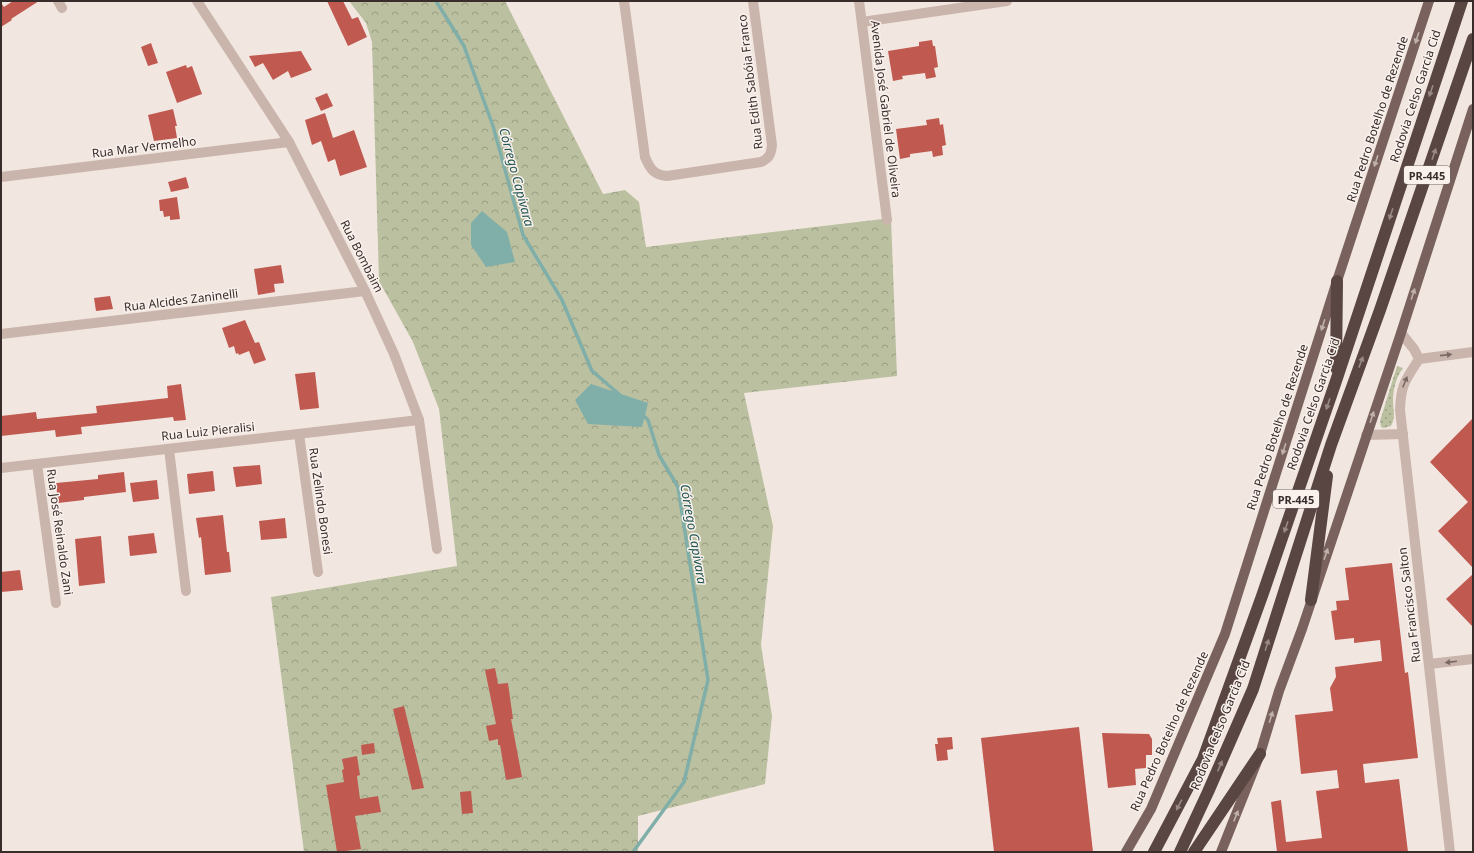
<svg xmlns="http://www.w3.org/2000/svg" width="1474" height="853" viewBox="0 0 1474 853" font-family="'Noto Sans',sans-serif">
<style>
.grass{fill:url(#grass-dots)}
.forest{fill:url(#forest-crowns)}
.water{fill:#80aea8}
.lines{fill:none;stroke-linecap:round;stroke-linejoin:round}
.stream{stroke:#80aea8;stroke-width:3.5}
.building{fill:#c05950}
.street{stroke:#cab5ac;stroke-width:10}
.primary{stroke:#79625d;stroke-width:10}
.highway{stroke:#594642;stroke-width:12}
.oneway{fill:#c0b1ac}
.oneway2{fill:#998a86}
.oneway3{fill:#7a6a65}
.labels{text-anchor:middle;dominant-baseline:central;stroke-width:3;stroke-linejoin:round;paint-order:stroke}
.shield{fill:#faf1ed;stroke:#726865;stroke-width:1}
.shield-label{font-size:11px;font-weight:bold;fill:#382d2b}
.street-label{font-size:12px;fill:#382d2b;stroke:#faf1ed}
.water-label{font-size:13px;font-style:italic;fill:#225853;stroke:#faf1ed}
</style>
<defs>
<pattern id="grass-dots" width="8" height="8" patternUnits="userSpaceOnUse"><rect width="8" height="8" fill="#bbc1a0"/><path d="M2 2h.1M6 6h.1" fill="none" stroke="#999d83" stroke-width="1.8" stroke-linecap="round"/></pattern>
<pattern id="forest-crowns" width="20" height="18" patternUnits="userSpaceOnUse"><rect width="20" height="18" fill="#bbc1a0"/><path d="M2 6a3 3 0 1 1 6 0M12 15a3 3 0 1 1 6 0" fill="none" stroke="#999d83"/></pattern>
</defs>
<rect width="100%" height="100%" fill="#f2e7e0"/>
<!-- grass -->
<path class="grass" d="M1397 366 1403 368C1396 377 1393 390 1393 401 1393 410 1396 417 1391 426L1384 428 1381 427 1380 421Z"/>
<!-- forest -->
<polygon class="forest" points="349,1 505,1 603,194 625,190 639,202 646,247 891,218 897,376 744,393 773,526 761,645 772,716 765,784 638,816 638,852 304,852 271,597 457,566 439,409 413,342 379,281 372,42 366,23"/>
<!-- water -->
<g class="water">
<polygon points="482,211 507,232 515,262 486,267 471,245 471,223"/>
<polygon points="591,384 648,403 642,427 588,424 575,400"/>
</g>
<g class="lines">
<!-- stream -->
<g class="stream">
<polyline points="436,1 464,46 493,126 523,235 562,300 592,371 620,395"/>
<polyline points="633,852 684,782 708,680 678,487 659,455 648,420 641,413"/>
</g>
</g>
<!-- building -->
<g class="building">
<polygon points="13,1 39,1 11,19 12,20 1,27 1,3 4,7"/>
<polygon points="327,1 343,1 352,19 358,17 367,37 348,46"/>
<polygon points="932,40 933,46 935,46 938,67 934,68 936,77 926,79 925,73 902,76 903,79 893,81 888,51 919,46 919,42"/>
<polygon points="151,43 158,63 148,66 141,47"/>
<polygon points="301,51 312,70 291,78 288,71 273,80 263,63 255,67 249,56"/>
<polygon points="186,65 187,68 192,66 202,94 177,103 166,72"/>
<polygon points="327,93 333,106 321,111 315,98"/>
<polygon points="173,109 177,126 175,126 177,138 154,141 148,115"/>
<polygon points="325,113 333,138 354,130 367,167 340,176 335,159 328,162 321,141 312,145 305,120"/>
<polygon points="939,118 940,125 943,124 946,145 942,146 943,155 933,157 932,151 910,154 910,157 900,159 896,129 927,125 926,120"/>
<polygon points="186,177 189,188 171,192 168,182"/>
<polygon points="177,197 180,219 170,220 170,216 164,217 163,211 160,211 159,200"/>
<polygon points="281,265 284,283 274,284 275,292 258,295 254,269"/>
<polygon points="110,296 113,309 96,311 94,298"/>
<polygon points="245,320 255,343 259,342 266,360 254,364 249,351 239,355 238,353 236,354 234,346 229,348 222,328"/>
<polygon points="315,372 319,408 300,410 295,374"/>
<polygon points="181,384 186,420 174,421 173,417 81,427 82,434 56,437 55,430 1,436 1,416 36,412 37,419 97,413 96,406 168,398 167,386"/>
<polygon points="1473,418 1473,568 1438,531 1468,502 1430,462"/>
<polygon points="260,465 262,484 236,487 233,467"/>
<polygon points="213,471 215,491 189,494 187,474"/>
<polygon points="124,472 126,492 84,497 84,500 58,503 56,483 98,479 98,475"/>
<polygon points="157,480 159,499 133,502 130,483"/>
<polygon points="223,515 227,552 229,552 231,572 205,575 201,537 199,538 196,518"/>
<polygon points="285,518 287,538 261,540 259,521"/>
<polygon points="154,533 157,553 130,556 128,536"/>
<polygon points="101,536 105,583 79,586 75,539"/>
<polygon points="1392,563 1405,673 1408,672 1418,758 1363,764 1365,783 1399,779 1408,852 1277,852 1271,802 1281,800 1286,842 1322,838 1316,791 1339,788 1337,770 1301,774 1295,715 1333,711 1330,688 1336,677 1335,667 1382,661 1380,640 1354,643 1354,638 1335,640 1331,611 1337,610 1336,601 1349,600 1345,568"/>
<polygon points="20,570 23,590 1,592 1,572"/>
<polygon points="1473,574 1473,627 1446,599"/>
<polygon points="495,668 498,684 508,683 513,719 511,719 522,777 506,780 500,745 498,745 498,739 489,741 486,726 496,724 485,670"/>
<polygon points="404,706 424,788 412,790 393,709"/>
<polygon points="1079,727 1093,852 994,852 981,738"/>
<polygon points="1102,733 1149,734 1152,739 1152,755 1146,755 1146,768 1135,769 1136,785 1108,788"/>
<polygon points="952,737 953,749 947,750 948,760 937,761 935,744 938,744 937,738"/>
<polygon points="374,743 375,753 362,755 361,745"/>
<polygon points="357,756 360,775 357,776 360,799 378,796 381,812 355,816 361,849 337,852 326,785 344,782 342,770 344,769 342,759"/>
<polygon points="471,791 473,813 462,814 460,792"/>
</g>
<g class="lines">
<!-- street -->
<g class="street">
<polyline points="58,1 62,8"/>
<polyline points="197,1 289,142 365,291 394,354 419,420 437,549"/>
<path d="M624 1 645 157C650 169 654 175 667 176L761 162C769 158 771 155 772 145L753 1"/>
<polyline points="859,1 887,220"/>
<polyline points="862,22 1007,1"/>
<polyline points="1,177 289,142"/>
<polyline points="1401,333 1414,349 1419,359"/>
<polyline points="1,334 365,291"/>
<path d="M1419 359C1405 381 1401 384 1400 410L1450 852"/>
<polyline points="1419,359 1473,352"/>
<polyline points="299,434 318,572"/>
<polyline points="1366,435 1403,434"/>
<polyline points="169,449 186,591"/>
<polyline points="37,464 56,603"/>
<polyline points="1,468 419,420"/>
<polyline points="1429,664 1473,659"/>
</g>
<!-- primary -->
<g class="primary">
<polyline points="1126,852 1151,809 1225,634 1337,281 1429,1"/>
<polyline points="1221,852 1260,754 1279,691 1302,629 1401,333 1473,109"/>
</g>
<!-- highway -->
<g class="highway">
<polyline points="1336,368 1337,281"/>
<polyline points="1311,600 1327,476"/>
<polyline points="1154,852 1203,759 1262,596 1336,381 1462,1"/>
<polyline points="1180,852 1208,792 1253,689 1331,445 1380,310 1473,39"/>
<polyline points="1194,852 1260,754"/>
</g>
</g>
<!-- one-way arrows -->
<defs><path id="oneway-solid" d="M-6-.8H1V-3.2L6.5 0L1 3.2V.8H-6Z"/></defs>
<g class="oneway">
<use href="#oneway-solid" transform="translate(1417 38) rotate(108)"/>
<use href="#oneway-solid" transform="translate(1376 161) rotate(108)"/>
<use href="#oneway-solid" transform="translate(1413 294) rotate(-72)"/>
<use href="#oneway-solid" transform="translate(1323 325) rotate(108)"/>
<use href="#oneway-solid" transform="translate(1372 417) rotate(-71)"/>
<use href="#oneway-solid" transform="translate(1284 449) rotate(108)"/>
<use href="#oneway-solid" transform="translate(1326 554) rotate(-71)"/>
<use href="#oneway-solid" transform="translate(1271 717) rotate(-73)"/>
<use href="#oneway-solid" transform="translate(1236 816) rotate(-68)"/>
</g>
<g class="oneway2">
<use href="#oneway-solid" transform="translate(1431 91) rotate(109)"/>
<use href="#oneway-solid" transform="translate(1434 154) rotate(-71)"/>
<use href="#oneway-solid" transform="translate(1391 214) rotate(108)"/>
<use href="#oneway-solid" transform="translate(1361 362) rotate(-70)"/>
<use href="#oneway-solid" transform="translate(1328 404) rotate(109)"/>
<use href="#oneway-solid" transform="translate(1286 527) rotate(109)"/>
<use href="#oneway-solid" transform="translate(1267 645) rotate(-72)"/>
<use href="#oneway-solid" transform="translate(1220 766) rotate(-67)"/>
<use href="#oneway-solid" transform="translate(1179 805) rotate(118)"/>
</g>
<g class="oneway3">
<use href="#oneway-solid" transform="translate(1446 355) rotate(-6)"/>
<use href="#oneway-solid" transform="translate(1405 382) rotate(-68)"/>
<use href="#oneway-solid" transform="translate(1451 662) rotate(173)"/>
</g>
<g class="labels">
<!-- shield labels -->
<g class="shield">
<rect x="1404" y="166" width="46" height="18" rx="3"/>
<rect x="1273" y="490" width="46" height="18" rx="3"/>
</g>
<g class="shield-label">
<text x="1427" y="175">PR-445</text>
<text x="1296" y="499">PR-445</text>
</g>
<!-- street labels -->
<g class="street-label">
<text transform="translate(750 82) rotate(-97)">Rua Edith Sabóia Franco</text>
<text transform="translate(1415 96) rotate(-72)">Rodovia Celso Garcia Cid</text>
<text transform="translate(886 109) rotate(83)">Avenida José Gabriel de Oliveira</text>
<text transform="translate(1377 119) rotate(-72)">Rua Pedro Botelho de Rezende</text>
<text transform="translate(144 147) rotate(-7)">Rua Mar Vermelho</text>
<text transform="translate(362 256) rotate(63)">Rua Bombaim</text>
<text transform="translate(181 300) rotate(-7)">Rua Alcides Zaninelli</text>
<text transform="translate(1313 404) rotate(-71)">Rodovia Celso Garcia Cid</text>
<text transform="translate(1277 427) rotate(-72)">Rua Pedro Botelho de Rezende</text>
<text transform="translate(208 431) rotate(-6)">Rua Luiz Pieralisi</text>
<text transform="translate(321 501) rotate(82)">Rua Zelindo Bonesi</text>
<text transform="translate(60 532) rotate(82)">Rua José Reinaldo Zani</text>
<text transform="translate(1409 605) rotate(-97)">Rua Francisco Salton</text>
<text transform="translate(1220 725) rotate(-68)">Rodovia Celso Garcia Cid</text>
<text transform="translate(1169 731) rotate(-66)">Rua Pedro Botelho de Rezende</text>
</g>
<!-- water labels -->
<g class="water-label">
<text transform="translate(517 177) rotate(75)">Córrego Capivara</text>
<text transform="translate(694 534) rotate(80)">Córrego Capivara</text>
</g>
</g>
<!-- border -->
<rect width="1474" height="853" fill="none" stroke="#382d2b" stroke-width="4"/>
</svg>
